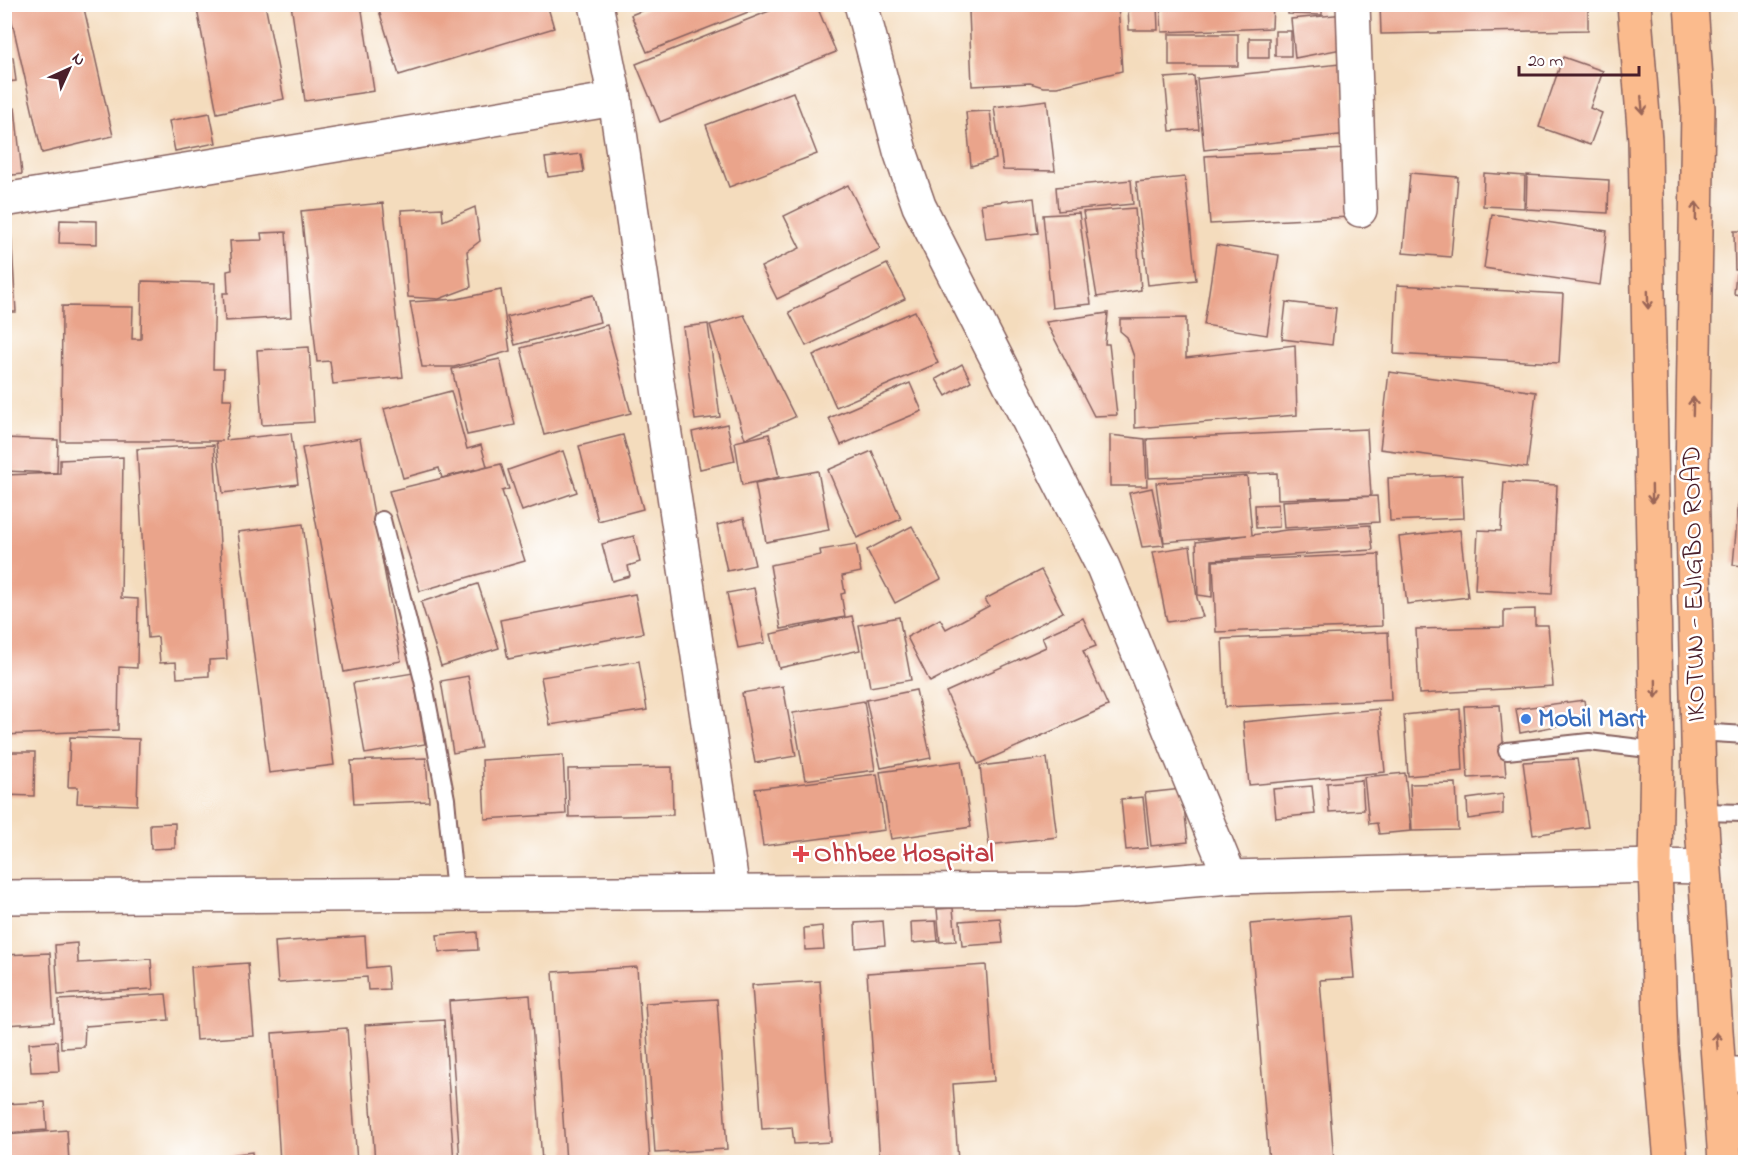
<svg xmlns="http://www.w3.org/2000/svg" width="1750" height="1167" viewBox="0 0 1750 1167" font-family="'Indie Flower',sans-serif">
<style>
.building{fill:#eaa48b}
.lines{fill:none;stroke-linecap:round;stroke-linejoin:round}
.service-casing{stroke:#86615e;stroke-width:20}
.minor-casing{stroke:#86615e;stroke-width:36}
.primary-casing{stroke:#86615e;stroke-width:36}
.service{stroke:#fff;stroke-width:16}
.minor{stroke:#fff;stroke-width:33}
.primary{stroke:#fbbb8d;stroke-width:33}
.oneway{stroke:#9a6557}
.shop-dot{fill:#3f7fe0;stroke:#fff;stroke-width:2}
.health-dot{fill:#e0444e;stroke:#fff;stroke-width:2}
.labels{text-anchor:middle;dominant-baseline:central;stroke-width:5;stroke-linejoin:round;paint-order:stroke}
.street-label{font-size:27px;fill:#4a1f2b;stroke:#fff}
.shop-label{font-size:27px;font-weight:bold;fill:#366cbe;stroke:#fff;text-anchor:start}
.health-label{font-size:27px;font-weight:bold;fill:#be3a42;stroke:#fff;text-anchor:start}
</style>
<rect width="100%" height="100%" fill="#fff"/>
<filter id="ink" filterUnits="userSpaceOnUse"><feTurbulence type="fractalNoise" baseFrequency=".0167" numOctaves="2"/><feDisplacementMap in="SourceGraphic" scale="12" xChannelSelector="R" yChannelSelector="G"/><feConvolveMatrix kernelMatrix="1 2 1 2 8 2 1 2 1" color-interpolation-filters="sRGB"/></filter>
<filter id="wash" filterUnits="userSpaceOnUse"><feTurbulence type="fractalNoise" baseFrequency=".008" numOctaves="4" result="noise"/><feDisplacementMap in="SourceGraphic" scale="24" xChannelSelector="R" yChannelSelector="G"/><feGaussianBlur stdDeviation="1.35" result="paint"/><feColorMatrix in="noise" values="0 0 0 0 0 0 0 0 0 0 0 0 0 0 0 0 0 1.4 0 .05"/><feComposite in="paint" operator="in"/></filter>
<g filter="url(#wash)">
<rect width="100%" height="100%" fill="#f4dcbd"/>
<g id="blocks">
<!-- building -->
<g class="building">
<polygon points="8,4 83,4 113,136 42,153"/>
<polygon points="196,4 265,4 284,99 217,113"/>
<polygon points="291,4 361,4 374,91 305,101"/>
<polygon points="377,4 547,4 554,28 399,75"/>
<polygon points="658,4 766,4 766,5 647,52 631,15"/>
<polygon points="787,4 816,4 836,52 660,122 636,64"/>
<polygon points="1045,4 1118,4 1122,71 1057,87 1043,87 1030,83 972,86 969,11"/>
<polygon points="1128,4 1157,4 1158,30 1129,30"/>
<polygon points="1160,4 1273,4 1272,28 1162,32"/>
<polygon points="1288,4 1322,4 1322,15 1288,14"/>
<polygon points="1380,4 1588,4 1588,30 1381,34"/>
<polygon points="1345,14 1347,48 1295,58 1291,19"/>
<rect x="1275" y="31" width="16" height="25"/>
<rect x="1169" y="34" width="69" height="32"/>
<rect x="1249" y="38" width="20" height="20"/>
<polygon points="13,57 16,81 4,82 4,58"/>
<polygon points="1563,57 1603,71 1590,108 1602,113 1590,145 1539,127"/>
<polygon points="1340,64 1348,134 1204,150 1197,79"/>
<polygon points="1194,76 1199,129 1170,131 1165,78"/>
<polygon points="793,92 817,154 729,187 706,125"/>
<polygon points="1047,100 1055,171 1003,170 994,107"/>
<polygon points="15,108 22,174 4,176 4,109"/>
<polygon points="990,111 996,159 971,166 966,112"/>
<polygon points="210,113 216,143 175,151 169,121"/>
<polygon points="1347,149 1350,217 1210,224 1205,156"/>
<polygon points="581,154 584,172 548,177 545,158"/>
<polygon points="1410,173 1458,177 1451,257 1403,253"/>
<polygon points="1484,173 1525,176 1524,208 1483,206"/>
<polygon points="1527,175 1609,180 1608,213 1526,209"/>
<polygon points="1185,177 1196,280 1148,285 1136,182"/>
<polygon points="1131,180 1133,204 1058,211 1056,187"/>
<polygon points="848,185 880,249 777,299 761,267 800,248 784,216"/>
<polygon points="1034,198 1038,233 986,239 981,204"/>
<polygon points="383,203 403,377 333,384 330,361 317,362 301,211"/>
<polygon points="475,207 480,241 467,251 471,287 439,299 408,297 401,210 442,208 443,221"/>
<polygon points="1135,208 1141,290 1097,297 1083,212"/>
<polygon points="1079,213 1091,304 1052,308 1043,215"/>
<polygon points="1492,214 1607,231 1600,285 1484,268"/>
<polygon points="60,220 97,221 97,244 59,243"/>
<polygon points="11,230 16,312 4,312 4,231"/>
<polygon points="1734,231 1745,231 1746,270 1735,270"/>
<polygon points="286,232 291,317 225,321 223,293 228,293 227,271 232,270 230,241 262,240 261,233"/>
<polygon points="1216,245 1279,255 1267,335 1204,325"/>
<polygon points="887,264 905,299 806,346 789,312"/>
<polygon points="1736,274 1746,275 1746,296 1734,294"/>
<polygon points="142,281 215,283 213,369 224,369 223,399 232,399 226,440 291,433 298,484 223,493 216,441 223,441 61,441 62,306 133,307 132,339 141,339"/>
<polygon points="1397,285 1563,294 1559,363 1394,354"/>
<polygon points="501,290 510,351 454,367 422,367 410,302 457,299"/>
<polygon points="593,295 600,322 515,345 507,317"/>
<polygon points="1286,302 1336,308 1332,345 1282,339"/>
<polygon points="915,311 938,363 836,407 813,355"/>
<polygon points="1108,313 1105,344 1109,344 1117,415 1094,416 1046,322"/>
<polygon points="744,315 795,417 745,439 710,325"/>
<polygon points="1186,318 1186,358 1295,345 1297,415 1135,428 1134,357 1127,337 1120,331 1120,319"/>
<polygon points="708,324 720,417 695,420 683,327"/>
<polygon points="607,325 631,413 544,435 521,348"/>
<polygon points="309,347 314,422 262,425 257,350"/>
<polygon points="500,359 515,425 467,435 452,369"/>
<polygon points="962,364 971,381 946,396 936,379"/>
<polygon points="1389,372 1536,392 1527,468 1380,449"/>
<polygon points="910,383 922,411 841,445 829,418"/>
<polygon points="451,391 467,449 481,445 487,466 442,478 439,468 403,478 384,409"/>
<polygon points="727,424 735,461 700,469 692,432"/>
<polygon points="1367,429 1371,496 1278,499 1277,473 1149,478 1147,439"/>
<polygon points="769,434 779,477 742,485 735,442"/>
<polygon points="623,435 643,509 598,521 579,446"/>
<polygon points="1110,435 1145,439 1147,486 1110,486"/>
<polygon points="4,438 58,440 57,473 4,471"/>
<polygon points="360,438 401,661 344,672 302,448"/>
<polygon points="214,445 227,659 209,660 209,676 177,678 176,662 160,663 158,637 148,638 137,449"/>
<polygon points="563,451 577,492 522,511 508,470"/>
<polygon points="872,451 901,519 857,538 828,470"/>
<polygon points="123,457 121,598 138,599 137,668 119,667 118,730 4,735 4,475 60,473 60,460"/>
<polygon points="501,464 509,489 502,491 525,561 420,591 389,491"/>
<polygon points="818,471 829,530 766,542 755,483"/>
<polygon points="1462,475 1464,518 1390,521 1388,478"/>
<polygon points="1247,476 1252,535 1286,530 1370,525 1373,550 1212,560 1212,597 1198,595 1196,542 1247,535 1164,542 1156,483"/>
<polygon points="1504,482 1557,485 1552,594 1475,590 1478,530 1501,531"/>
<polygon points="1152,488 1164,545 1142,547 1129,493"/>
<polygon points="1377,496 1379,522 1284,528 1282,501"/>
<polygon points="1739,499 1746,499 1746,566 1733,565"/>
<polygon points="1278,504 1279,527 1256,528 1255,505"/>
<polygon points="744,518 755,565 727,571 717,525"/>
<polygon points="303,524 334,765 269,773 238,532"/>
<polygon points="912,526 941,579 895,603 867,550"/>
<polygon points="1460,530 1468,597 1407,604 1399,537"/>
<polygon points="634,536 640,562 628,566 630,576 612,581 602,544"/>
<polygon points="856,544 861,572 842,576 845,593 841,594 845,617 781,629 770,565 821,555 820,550"/>
<polygon points="1190,546 1197,598 1203,617 1167,622 1153,552"/>
<polygon points="1379,554 1382,626 1216,632 1213,561"/>
<polygon points="1041,570 1063,612 930,682 907,637 940,619 946,629 989,606 985,599"/>
<polygon points="478,584 499,648 441,666 421,602"/>
<polygon points="754,588 765,643 738,648 727,593"/>
<polygon points="635,594 643,633 508,659 500,620"/>
<polygon points="1535,609 1535,625 1548,625 1553,686 1419,694 1416,629 1504,627 1504,610"/>
<polygon points="852,616 860,650 779,668 771,634"/>
<polygon points="899,617 911,680 870,687 859,625"/>
<polygon points="1083,618 1096,646 1083,651 1108,706 978,764 946,692 1046,647 1042,637"/>
<polygon points="1388,632 1391,700 1225,707 1222,639"/>
<polygon points="639,661 647,710 550,725 541,677"/>
<polygon points="413,673 425,744 365,754 353,683"/>
<polygon points="468,676 481,748 453,753 441,681"/>
<polygon points="783,686 796,756 755,763 742,693"/>
<polygon points="916,690 931,758 881,768 866,700"/>
<polygon points="1584,700 1587,720 1520,733 1516,709"/>
<polygon points="864,701 875,770 805,780 793,713"/>
<polygon points="1500,705 1506,776 1468,778 1464,706"/>
<polygon points="1379,709 1385,772 1249,785 1243,722"/>
<polygon points="1460,709 1463,771 1408,776 1404,715"/>
<polygon points="70,737 139,739 137,805 77,803 78,787 68,787"/>
<polygon points="4,752 35,752 34,796 4,795"/>
<polygon points="563,755 566,814 485,819 482,760"/>
<polygon points="426,758 429,801 354,804 351,761"/>
<polygon points="1047,758 1057,837 989,845 980,766"/>
<polygon points="1577,759 1588,827 1533,835 1523,762"/>
<polygon points="961,761 971,827 891,839 880,772"/>
<polygon points="672,767 673,815 569,817 568,769"/>
<polygon points="1405,773 1411,831 1379,834 1377,823 1369,824 1364,777"/>
<polygon points="877,774 885,830 763,846 755,789"/>
<polygon points="1362,780 1364,810 1329,812 1327,783"/>
<polygon points="1456,783 1458,830 1412,831 1410,784"/>
<polygon points="1312,786 1315,814 1276,818 1273,789"/>
<polygon points="1182,789 1188,842 1151,846 1145,793"/>
<polygon points="1503,794 1503,814 1468,819 1467,799"/>
<polygon points="1143,797 1148,848 1126,850 1121,799"/>
<polygon points="175,823 175,848 151,849 150,824"/>
<polygon points="953,908 956,941 940,942 937,909"/>
<polygon points="1349,916 1354,978 1320,980 1334,1162 1269,1162 1250,924"/>
<polygon points="1000,918 1003,943 962,946 960,921"/>
<polygon points="883,921 885,945 856,948 855,923"/>
<polygon points="936,921 938,941 912,943 911,922"/>
<polygon points="822,926 824,949 805,950 804,928"/>
<polygon points="477,932 478,950 439,952 437,935"/>
<polygon points="365,936 367,968 387,966 389,989 368,990 367,977 278,983 275,942"/>
<polygon points="77,943 78,963 151,959 153,989 58,995 55,945"/>
<polygon points="50,953 54,1022 4,1025 4,955"/>
<polygon points="248,963 254,1036 196,1040 191,967"/>
<polygon points="986,965 994,1081 953,1084 958,1162 880,1162 867,973"/>
<polygon points="637,967 650,1162 566,1162 553,972"/>
<polygon points="820,981 831,1142 794,1144 792,1127 762,1129 752,985"/>
<polygon points="166,994 169,1020 85,1026 84,1047 61,1048 59,1000"/>
<polygon points="530,995 542,1162 460,1162 449,1001"/>
<polygon points="717,999 727,1149 655,1153 645,1003"/>
<polygon points="444,1020 454,1162 375,1162 365,1025"/>
<polygon points="347,1028 357,1162 280,1162 272,1033"/>
<polygon points="57,1041 59,1071 31,1072 29,1043"/>
<polygon points="45,1102 47,1130 5,1133 4,1104"/>
<polygon points="67,1130 69,1162 7,1162 5,1135"/>
<polygon points="252,1152 253,1162 183,1162 183,1161"/>
</g>
</g>
</g>
<g filter="url(#ink)">
<use href="#blocks" fill-opacity="0" stroke="#86615e" stroke-width="1.5"/>
<g class="lines">
<!-- service casing -->
<g class="service-casing">
<g id="service">
<polyline points="382,520 423,680 446,799 455,893"/>
<polyline points="1697,732 1746,735"/>
<polyline points="1507,751 1589,742 1657,750"/>
<polyline points="1700,812 1746,813"/>
</g>
</g>
<!-- minor casing -->
<g class="minor-casing">
<g id="minor">
<polyline points="596,4 615,99 733,891"/>
<polyline points="861,4 900,151 919,206 1103,567 1230,877"/>
<polyline points="1353,4 1360,210"/>
<polyline points="4,200 615,99"/>
<polyline points="4,897 1072,890 1230,877 1655,866 1703,867"/>
<polyline points="1720,1074 1746,1074"/>
</g>
</g>
<!-- primary casing -->
<g class="primary-casing">
<g id="primary">
<polyline points="1634,4 1645,140 1657,750 1655,866 1661,1046 1671,1162"/>
<polyline points="1691,4 1698,109 1692,477 1699,782 1725,1162"/>
</g>
</g>
<!-- service -->
<use href="#service" class="service"/>
<!-- minor -->
<use href="#minor" class="minor"/>
<!-- primary -->
<use href="#primary" class="primary"/>
</g>
<!-- one-way arrows -->
<defs><path id="oneway-shaft" d="M-6 0H5M1.5-3L5.5 0L1.5 3" fill="none" stroke-width="1.6" stroke-linecap="round" stroke-linejoin="round" transform="scale(1.5)"/></defs>
<g class="oneway">
<use href="#oneway-shaft" transform="translate(1642 105) rotate(85)"/>
<use href="#oneway-shaft" transform="translate(1696 211) rotate(-89)"/>
<use href="#oneway-shaft" transform="translate(1648 300) rotate(89)"/>
<use href="#oneway-shaft" transform="translate(1693 406) rotate(-89)"/>
<use href="#oneway-shaft" transform="translate(1652 494) rotate(89)"/>
<use href="#oneway-shaft" transform="translate(1656 689) rotate(89)"/>
<use href="#oneway-shaft" transform="translate(1717 1041) rotate(-95)"/>
</g>
</g>
<!-- markers -->
<circle class="shop-dot" cx="1526" cy="719" r="6"/>
<path class="health-dot" d="M798 845h6v6h6v6h-6v6h-6v-6h-6v-6h6z"/>
<g class="labels">
<!-- street labels -->
<g class="street-label">
<text transform="translate(1695 584) rotate(-91)">IKOTUN - EJIGBO ROAD</text>
</g>
<!-- shop labels -->
<g class="shop-label">
<text x="1538" y="719">Mobil Mart</text>
</g>
<!-- health labels -->
<g class="health-label">
<text x="814" y="854">Ohhbee Hospital</text>
</g>
</g>
<!-- margin -->
<rect width="1750" height="1167" fill="none" stroke="#fff" stroke-width="24"/>
<!-- north arrow -->
<g transform="translate(69 69) rotate(45)" stroke="#ffffff" stroke-width="4.5" paint-order="stroke">
<path d="M0-4.5L10 22L0 15L-10 22Z" fill="#4a1f2b"/>
<text y="-9" font-size="16" font-weight="bold" text-anchor="middle" fill="#4a1f2b">N</text>
</g>
<!-- scale -->
<path d="M1519 66v9h120v-9" fill="none" stroke="#4a1f2b" stroke-width="3"/>
<text x="1528" y="66" font-size="18" fill="#4a1f2b" stroke="#ffffff" stroke-width="4.5" paint-order="stroke">20 m</text>
</svg>
